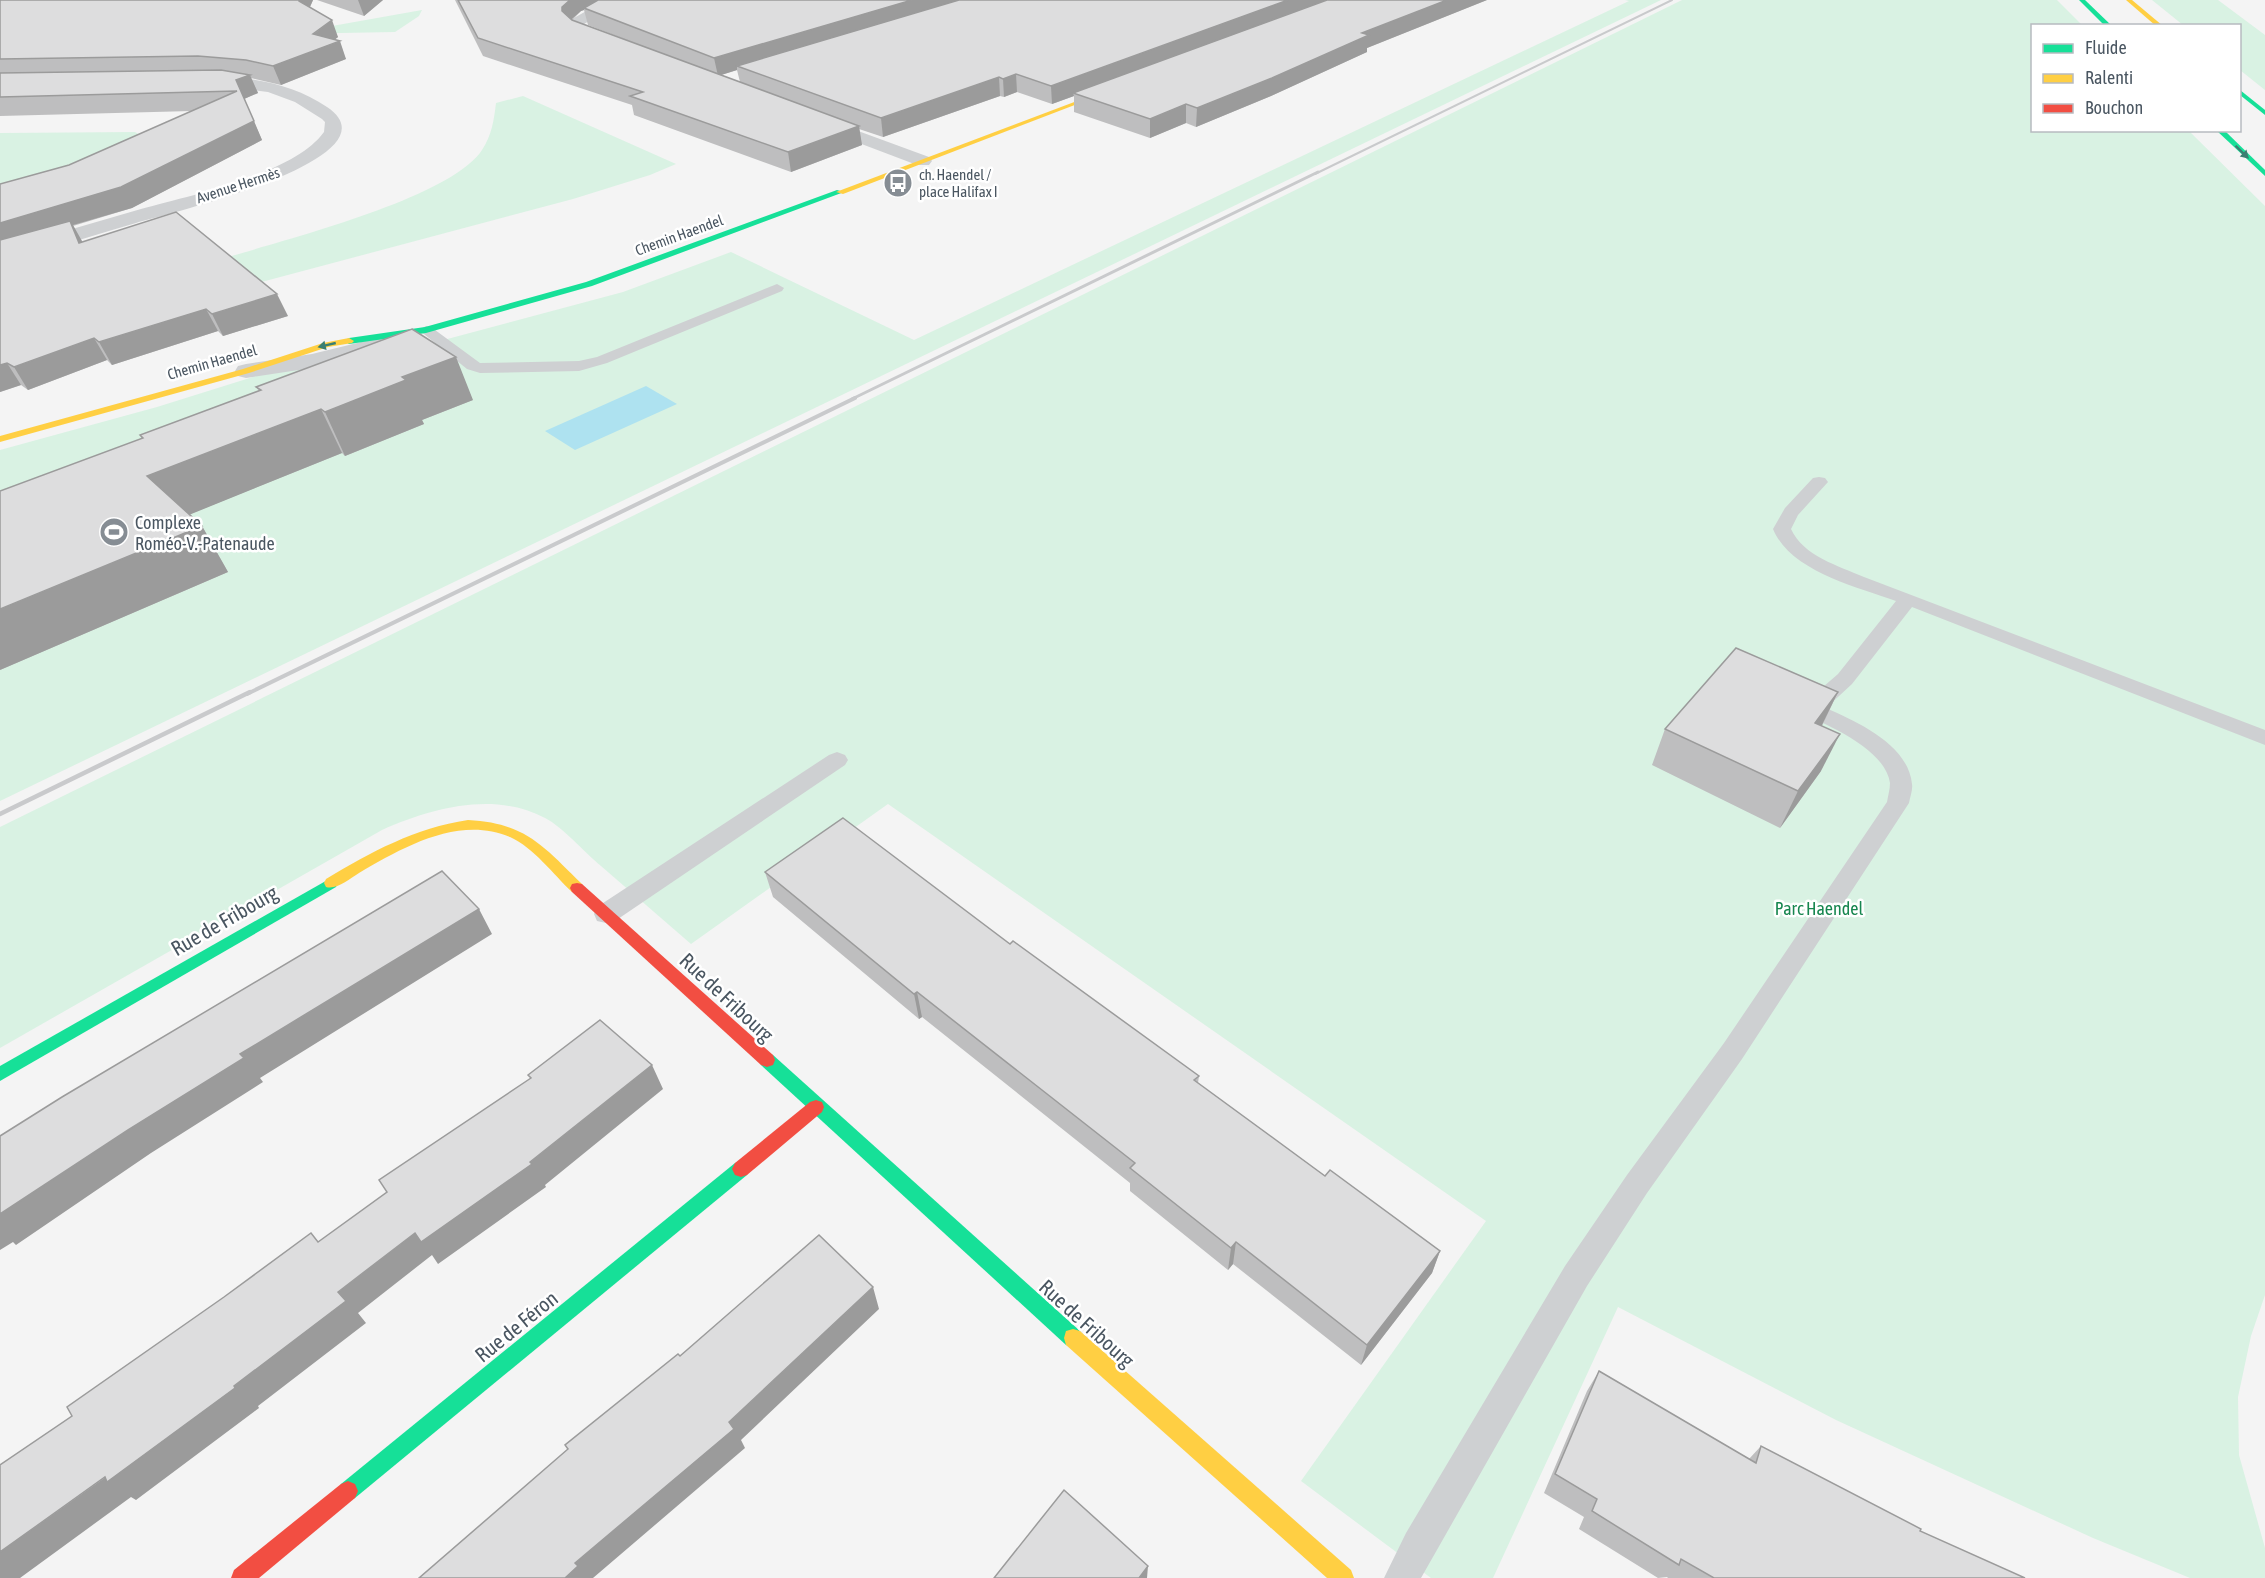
<svg xmlns="http://www.w3.org/2000/svg" width="2265" height="1578" viewBox="0 0 2265 1578" font-family="'Asap Condensed',sans-serif">
<style>
.green{fill:#d9f2e3}
.water{fill:#aee2f0}
.lines{fill:none;stroke-linecap:round;stroke-linejoin:round}
.lane{fill:#ced0d2;fill-rule:evenodd}
.street{fill:#ced0d2;fill-rule:evenodd}
.fast{fill:#16e098;fill-rule:evenodd}
.slow{fill:#ffcf43;fill-rule:evenodd}
.jam{fill:#f24e42;fill-rule:evenodd}
.rail-far3{stroke:#c9cacc;stroke-width:2}
.rail-far2{stroke:#c9cacc;stroke-width:3}
.rail-far1{stroke:#c9cacc;stroke-width:4}
.rail{stroke:#c9cacc;stroke-width:4.5}
.wall{fill:#bebebf;fill-rule:evenodd}
.shaded-wall{fill:#9b9b9b}
.building{fill:#ddddde;stroke:#9b9b9b;stroke-width:1.5}
.oneway{fill:#3a7f72}
.labels{text-anchor:middle;dominant-baseline:central;stroke-width:5;stroke-linejoin:round;paint-order:stroke}
.far-poi-label{font-size:15px;fill:#4a5661;stroke:#fff;text-anchor:start}
.far-street-label{font-size:15px;fill:#4a5661;stroke:#fff}
.poi-label{font-size:18px;fill:#4a5661;stroke:#fff;text-anchor:start}
.park-label{font-size:18px;fill:#17864f;stroke:#fff}
.near-street-label{font-size:21px;fill:#4a5661;stroke:#fff}
</style>
<rect width="100%" height="100%" fill="#f4f4f4"/>
<!-- green -->
<g class="green">
<polygon points="1625,0 1661,0 0,801 0,450 157,407 266,373 395,353 623,292 731,252 914,340 1629,1"/>
<path d="M1682 0H2057L2082 25 2032 26V130L2189 131 2265 206V1295L2251 1336 2238 1397 2239 1455 2265 1548V1578H2190L2093 1538 1836 1420 1618 1307 1493 1578H1431L1301 1481 1486 1221 888 804 691 944C661 918 631 892 601 866 584 852 564 828 545 818 494 791 432 808 382 830L0 1048V827Z"/>
<polygon points="2152,0 2218,0 2265,35 2265,90 2240,70 2240,26 2183,25"/>
<polygon points="422,10 419,16 395,32 287,34"/>
<path d="M523 96 676 164 650 175 573 199 254 284 215 261C275 242 449 200 482 150 492 135 494 119 496 103Z"/>
<polygon points="135,132 143,137 0,194 0,133"/>
</g>
<!-- water -->
<polygon class="water" points="646,386 677,404 575,450 545,431"/>
<g class="lines">
<!-- lane -->
<g class="lane">
<polygon points="777,284 784,288 782,291 607,363 579,371 480,373 467,369 419,330 426,326 431,327 480,363 579,361 597,357"/>
<path d="M1819 477 1825 478 1828 482 1798 515 1791 529C1803 556 1839 566 1864 577L2265 730V745L1912 607 1852 684 1826 708C1857 722 1908 744 1912 784 1913 790 1910 797 1909 803L1742 1059 1647 1193 1587 1286 1421 1578H1384L1406 1533 1565 1266 1627 1175 1724 1043 1887 802C1888 796 1890 789 1890 783 1885 747 1821 722 1792 709L1788 704 1792 699 1799 697 1808 700 1838 674 1896 601C1856 587 1790 571 1773 529L1785 508 1813 478Z"/>
<polygon points="837,752 845,755 848,760 845,765 615,921 606,923 597,921 594,914 597,907 829,755"/>
</g>
<!-- street -->
<g class="street">
<polygon points="626,0 650,0 648,3 600,15 584,24 584,27 616,40 618,43 616,46 606,46 572,32 570,29 572,19 590,9"/>
<path d="M209 76C250 77 292 83 327 107 403 158 163 215 136 223 91 236 46 251 0 262V250C47 236 94 223 141 209 191 195 294 174 324 132L325 122 322 119 295 102 268 92 203 84 201 81 203 78Z"/>
<polygon points="820,117 929,157 932,161 929,165 917,165 814,126 812,122 814,118"/>
<polygon points="394,334 402,336 405,341 402,346 312,368 246,378 238,376 235,371 238,366 246,364 312,354"/>
</g>
<!-- fast -->
<g class="fast">
<polygon points="2079,0 2085,0 2112,26 2105,26"/>
<polygon points="2240,90 2265,110 2265,115 2240,95"/>
<polygon points="2216,130 2224,130 2265,170 2265,176"/>
<polygon points="837,190 844,192 592,286 426,333 349,344 344,341 349,338 425,327 586,282"/>
<polygon points="331,878 336,879 338,883 336,887 0,1081 0,1066"/>
<polygon points="767,1053 773,1055 1080,1331 1082,1338 1080,1345 1073,1347 1066,1345 761,1065 759,1060 761,1055"/>
<polygon points="741,1161 747,1163 750,1169 747,1175 355,1498 348,1501 341,1498 338,1491 341,1484 735,1163"/>
</g>
<!-- slow -->
<g class="slow">
<polygon points="2126,0 2132,0 2163,26 2156,26"/>
<polygon points="1114,87 1119,88 843,194 836,192"/>
<polygon points="349,338 354,341 352,343 328,347 249,373 0,442 0,436 243,369 323,343"/>
<path d="M468 820C526 823 543 846 582 884L584 888 582 892H572C553 874 534 848 510 837 458 815 402 848 359 873 349 879 337 890 326 887L324 883 326 879C371 852 415 828 468 820Z"/>
<polygon points="1073,1329 1080,1331 1351,1570 1354,1578 1327,1578 1066,1345 1064,1338 1066,1331"/>
</g>
<!-- jam -->
<g class="jam">
<polygon points="577,883 582,884 773,1055 775,1060 773,1065 767,1067 761,1065 572,892 570,888 572,884"/>
<polygon points="816,1100 822,1102 824,1107 822,1112 747,1175 741,1177 735,1175 732,1169 735,1163 810,1102"/>
<polygon points="348,1481 355,1484 358,1491 355,1498 259,1578 231,1578 234,1570 341,1484"/>
</g>
<!-- rail-far3 -->
<polyline class="rail-far3" points="1315,174 1672,0"/>
<!-- rail-far2 -->
<polyline class="rail-far2" points="852,399 1318,172"/>
<!-- rail-far1 -->
<polyline class="rail-far1" points="247,694 855,398"/>
<!-- rail -->
<polyline class="rail" points="0,814 250,692"/>
</g>
<!-- wall -->
<g class="wall">
<polygon points="0,0 313,0 310,7 338,37 334,40 346,59 281,85 251,78 258,93 244,99 262,140 132,208 73,226 82,242 288,316 223,336 218,331 112,365 107,360 28,390 21,385 0,392 0,184 69,165 192,111 0,116"/>
<polygon points="317,0 383,0 364,16"/>
<path d="M455 0H1487L1367 48V52L1271 96 1196 127 1186 123 1150 138 1074 112V96L1052 104 1017 92 1004 97 1000 96 883 137 859 129 862 145 791 172 634 115 632 105 483 56ZM584 10 588 25 645 47 572 20 581 11ZM737 70 740 82 721 75Z"/>
<polygon points="256,387 473,400 422,420 424,424 345,456 342,453 190,514 202,526 228,572 0,670 142,439 140,435 259,391"/>
<polygon points="1838,692 1822,726 1821,771 1780,828 1652,765 1665,729"/>
<polygon points="765,872 1010,944 1199,1076 1198,1083 1325,1176 1440,1251 1432,1273 1361,1365 1233,1264 1228,1270 1130,1191 1130,1183 922,1017 919,1019 773,897"/>
<polygon points="1599,1371 1749,1459 1761,1446 1920,1531 2025,1578 1668,1578 1667,1577 1658,1578 1579,1529 1584,1517 1544,1493 1587,1391"/>
</g>
<!-- shaded-wall -->
<g class="shaded-wall">
<polygon points="299,0 313,0 305,18 299,1"/>
<polygon points="358,0 383,0 364,16"/>
<polygon points="570,0 616,0 584,8 584,10 581,11 566,24 562,11 562,7"/>
<polygon points="912,0 970,0 737,66 737,70 718,76 714,58"/>
<polygon points="1288,0 1332,0 1073,93 1074,96 1052,104 1051,86"/>
<polygon points="1447,0 1487,0 1367,48 1367,52 1271,96 1196,127 1197,108 1362,33"/>
<polygon points="332,20 338,37 327,46 340,41 346,59 281,85 273,66"/>
<polygon points="1016,74 1017,92 1004,97 1003,79"/>
<polygon points="250,75 258,93 244,99 236,80"/>
<polygon points="999,77 1000,96 883,137 881,118"/>
<polygon points="1186,104 1186,123 1150,138 1150,119"/>
<polygon points="254,121 262,140 132,208 73,225 82,241 91,264 0,248 0,223"/>
<polygon points="859,126 862,145 791,172 788,152"/>
<polygon points="277,294 288,316 223,336 212,314"/>
<polygon points="206,309 218,331 112,365 99,342"/>
<polygon points="94,338 107,360 28,390 14,367"/>
<polygon points="456,357 473,400 422,420 424,424 345,456 325,412 402,377"/>
<polygon points="7,363 21,385 0,392 0,365"/>
<polygon points="321,409 342,453 174,521 147,476"/>
<polygon points="202,526 228,572 0,670 0,609"/>
<polygon points="1838,692 1820,729 1815,723"/>
<polygon points="1840,734 1821,771 1780,828 1798,791"/>
<polygon points="479,909 492,934 260,1078 263,1082 151,1153 16,1245 13,1242 0,1250 0,1214 240,1054"/>
<polygon points="917,992 922,1017 919,1019 914,994"/>
<polygon points="652,1065 663,1089 545,1185 546,1187 438,1264 432,1255 358,1313 366,1323 258,1406 259,1408 136,1500 131,1497 20,1578 0,1578 0,1552 234,1386 338,1292 415,1233 530,1162"/>
<polygon points="1236,1242 1233,1264 1228,1270 1231,1248"/>
<polygon points="1440,1251 1432,1273 1361,1365 1367,1345"/>
<polygon points="873,1287 879,1309 741,1440 745,1448 593,1578 565,1578 575,1563 729,1422"/>
<polygon points="1148,1566 1147,1578 1139,1578"/>
</g>
<!-- building -->
<g class="building">
<polygon points="0,0 299,0 299,1 332,20 313,34 340,41 273,66 246,60 198,56 0,59"/>
<polygon points="458,0 570,0 562,7 562,11 572,20 859,126 788,152 630,96 643,92 478,38"/>
<polygon points="598,0 912,0 714,58 584,8"/>
<polygon points="959,0 1288,0 1051,86 1016,74 1003,79 999,77 881,118 737,66"/>
<polygon points="1327,0 1447,0 1362,33 1369,35 1272,78 1197,108 1186,104 1150,119 1073,93"/>
<polygon points="221,70 250,75 236,80 254,121 121,187 0,223 0,184 69,165 237,91 0,97 0,73"/>
<polygon points="176,212 277,294 212,314 206,309 99,342 94,338 14,367 7,363 0,365 0,240 70,221 79,243"/>
<polygon points="412,329 456,357 402,377 406,380 325,412 321,409 147,476 202,526 0,609 0,491 143,438 140,435 261,390 256,387"/>
<polygon points="1736,648 1838,692 1815,723 1840,734 1798,791 1665,729"/>
<polygon points="843,818 1010,944 1013,941 1199,1076 1194,1080 1325,1176 1330,1170 1440,1251 1367,1345 1236,1242 1231,1248 1130,1168 1135,1163 917,992 914,994 765,872"/>
<polygon points="442,871 479,909 240,1054 244,1058 128,1130 0,1214 0,1136 62,1097"/>
<polygon points="600,1020 652,1065 530,1162 532,1164 421,1242 415,1233 338,1292 346,1301 234,1386 235,1388 107,1482 105,1477 0,1552 0,1465 72,1416 67,1407 224,1297 311,1233 318,1242 387,1192 379,1180 531,1078 528,1075"/>
<polygon points="819,1235 873,1287 729,1422 734,1429 575,1563 578,1566 565,1578 419,1578 568,1449 565,1445 678,1354 680,1356"/>
<polygon points="1599,1371 1756,1463 1761,1446 1921,1529 1920,1531 2025,1578 1714,1578 1681,1559 1679,1565 1592,1511 1597,1499 1555,1474"/>
<polygon points="1064,1490 1148,1566 1139,1578 994,1578"/>
</g>
<!-- one-way arrows -->
<defs><path id="oneway-solid" d="M-6-.8H1V-3.2L6.5 0L1 3.2V.8H-6Z" transform="scale(1.5)"/></defs>
<g class="oneway">
<use href="#oneway-solid" transform="translate(2242 152) rotate(44)"/>
<use href="#oneway-solid" transform="translate(327 345) rotate(167)"/>
</g>
<!-- icons -->
<defs>
<g id="bus-disc" transform="scale(1.5)"><circle r="9.5" fill="#868d94" stroke="#fff"/><path d="M-5-6H5V4H4V6H2V4H-2V6H-4V4H-5ZM-3.5-4V0h7V-4ZM-3.5 1.2v1.5H-2V1.2ZM2 1.2v1.5H3.5V1.2Z" fill="#fff"/></g>
<g id="stadium-disc" transform="scale(1.5)"><circle r="9.5" fill="#868d94" stroke="#fff"/><path d="M0-5a6.5 5 0 1 0 0 10a6.5 5 0 1 0 0-10ZM-3.5-1.8h7v3.6h-7Z" fill="#fff"/></g>
</defs>
<g fill-rule="evenodd">
<use href="#bus-disc" x="898" y="183"/>
<use href="#stadium-disc" x="114" y="532"/>
</g>
<g class="labels">
<!-- far-poi labels -->
<g class="far-poi-label">
<text x="919" y="174">ch. Haendel /<tspan x="919" dy="17">place Halifax I</tspan></text>
</g>
<!-- far-street labels -->
<g class="far-street-label">
<text transform="translate(238 185) rotate(-18)">Avenue Hermès</text>
<text transform="translate(679 235) rotate(-20)">Chemin Haendel</text>
<text transform="translate(212 362) rotate(-16)">Chemin Haendel</text>
</g>
<!-- poi labels -->
<g class="poi-label">
<text x="135" y="522">Complexe<tspan x="135" dy="21">Roméo-V.-Patenaude</tspan></text>
</g>
<!-- park labels -->
<g class="park-label">
<text x="1819" y="908">Parc Haendel</text>
</g>
<!-- near-street labels -->
<g class="near-street-label">
<text transform="translate(224 920) rotate(-30)">Rue de Fribourg</text>
<text transform="translate(727 997) rotate(43)">Rue de Fribourg</text>
<text transform="translate(1087 1323) rotate(42)">Rue de Fribourg</text>
<text transform="translate(516 1326) rotate(-39)">Rue de Féron</text>
</g>
</g>
<!-- legend -->
<rect x="2031" y="24" width="210" height="108" fill="#ffffff" stroke="#b7bbc0" stroke-width="1.5"/>
<rect x="2043" y="44" width="30" height="9" fill="#16e098" stroke="#b7bbc0" stroke-width="1.5"/>
<text x="2085" y="54" font-size="18" fill="#4a5661">Fluide</text>
<rect x="2043" y="74" width="30" height="9" fill="#ffcf43" stroke="#b7bbc0" stroke-width="1.5"/>
<text x="2085" y="84" font-size="18" fill="#4a5661">Ralenti</text>
<rect x="2043" y="104" width="30" height="9" fill="#f24e42" stroke="#b7bbc0" stroke-width="1.5"/>
<text x="2085" y="114" font-size="18" fill="#4a5661">Bouchon</text>
</svg>
